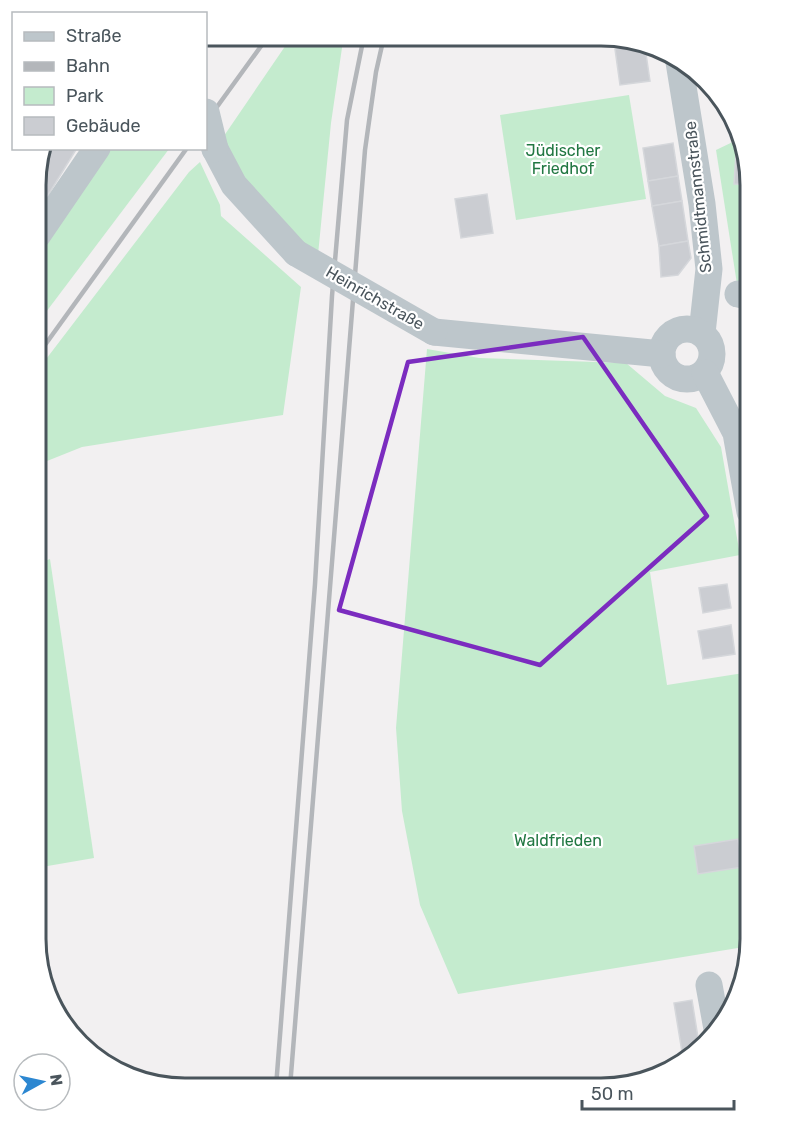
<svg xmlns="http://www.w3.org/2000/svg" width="786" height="1124" viewBox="0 0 786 1124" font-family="Rubik,sans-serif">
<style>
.green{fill:#c4ebce}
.building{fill:#cbcdd2;stroke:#d5d7db;stroke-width:1.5}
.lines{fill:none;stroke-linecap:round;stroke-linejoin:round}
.minor{stroke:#bdc6cb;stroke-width:27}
.rail{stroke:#b3b6ba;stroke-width:4.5}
.minor-bridge{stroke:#bdc6cb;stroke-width:27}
.marked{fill:none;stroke:#7b2cbf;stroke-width:4.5;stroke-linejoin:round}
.labels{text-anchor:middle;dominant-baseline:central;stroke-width:4.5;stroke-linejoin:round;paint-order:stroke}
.park-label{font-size:16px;fill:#217742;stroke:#fff}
.street-label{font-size:16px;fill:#4a555c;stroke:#fff}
.rim{fill:none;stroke:#4a555c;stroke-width:3}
</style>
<rect width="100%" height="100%" fill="#f2f0f1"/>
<!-- green -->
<g class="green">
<polygon points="343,41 331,123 317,265 215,149 288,42"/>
<polygon points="629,95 646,199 516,220 500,115"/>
<polygon points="739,139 750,185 750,367 716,150"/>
<polygon points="111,149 169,149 37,324 37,256"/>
<polygon points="200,162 220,205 221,216 301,287 283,415 82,447 37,465 37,371 189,172"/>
<polygon points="427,349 479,358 626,363 665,396 696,408 721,447 740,555 650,572 667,685 750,672 750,946 458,994 420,905 402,811 396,728"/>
<polygon points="50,559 94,858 36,868 37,564"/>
</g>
<!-- building -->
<g class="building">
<polygon points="640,45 645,47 650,81 620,85 615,49"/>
<polygon points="673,143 678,176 648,181 643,148"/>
<polygon points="43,148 77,148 37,213 37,165"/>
<polygon points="736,154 743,154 750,185 734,184"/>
<polygon points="678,176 682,201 652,206 648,181"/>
<polygon points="487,194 493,233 461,238 455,199"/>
<polygon points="682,201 688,241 659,246 652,206"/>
<polygon points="688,241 691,258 678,275 661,277 659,246"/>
<polygon points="727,584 731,608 703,613 699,588"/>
<polygon points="731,625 735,654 703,659 698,631"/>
<polygon points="738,839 743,867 698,874 694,846"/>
<polygon points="692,1000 699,1044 683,1058 674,1003"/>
</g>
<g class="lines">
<!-- minor -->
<g class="minor">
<polyline points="679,62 702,204 709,269 702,333"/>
<polyline points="215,149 234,185 296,253"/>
<polyline points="37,236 97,148"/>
<polyline points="738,294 750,297"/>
<circle cx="687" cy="354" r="25"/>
<polyline points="434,332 662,354"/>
<polyline points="705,373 736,433 750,512"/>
<polyline points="709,985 717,1029"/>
</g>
<!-- rail -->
<g class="rail">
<polyline points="206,122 264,42"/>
<polyline points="37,356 187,148"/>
<polyline points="276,1087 315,584 332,296 347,120 363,41"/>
<polyline points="290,1087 365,150 376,72 383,41"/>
</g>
<!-- minor-bridge -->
<g class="minor-bridge">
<polyline points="206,112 215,149"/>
<polyline points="296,253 434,332"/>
</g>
</g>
<!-- marked area -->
<path class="marked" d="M583 337 707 516 540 665 339 610 408 362Z"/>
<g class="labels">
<!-- park labels -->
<g class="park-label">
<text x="563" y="150">Jüdischer<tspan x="563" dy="18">Friedhof</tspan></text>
<text x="558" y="840">Waldfrieden</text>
</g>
<!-- street labels -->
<g class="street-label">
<text transform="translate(698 197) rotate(-96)">Schmidtmannstraße</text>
<text transform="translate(375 298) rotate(30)">Heinrichstraße</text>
</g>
</g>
<!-- crop -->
<path d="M0 0H786V1124H0ZM185 46H601A139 139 0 0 1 740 185V939A139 139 0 0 1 601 1078H185A139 139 0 0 1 46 939V185A139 139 0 0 1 185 46Z" fill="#fff" fill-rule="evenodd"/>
<path class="rim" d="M185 46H601A139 139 0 0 1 740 185V939A139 139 0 0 1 601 1078H185A139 139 0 0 1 46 939V185A139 139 0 0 1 185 46Z"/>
<!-- legend -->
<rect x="12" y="12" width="195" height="138" fill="#ffffff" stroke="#b7bbbe" stroke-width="1.5"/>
<rect x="24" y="32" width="30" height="9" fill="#bdc6cb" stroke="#b7bbbe" stroke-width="1.5"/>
<text x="66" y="42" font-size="18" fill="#4a555c">Straße</text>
<rect x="24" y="62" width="30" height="9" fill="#b3b6ba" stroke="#b7bbbe" stroke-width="1.5"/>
<text x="66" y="72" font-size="18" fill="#4a555c">Bahn</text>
<rect x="24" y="87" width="30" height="18" fill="#c4ebce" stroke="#b7bbbe" stroke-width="1.5"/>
<text x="66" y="102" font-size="18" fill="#4a555c">Park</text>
<rect x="24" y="117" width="30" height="18" fill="#cbcdd2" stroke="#b7bbbe" stroke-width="1.5"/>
<text x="66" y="132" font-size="18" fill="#4a555c">Gebäude</text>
<!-- north arrow -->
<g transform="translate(42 1082) rotate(82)"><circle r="28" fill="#ffffff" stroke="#b7bbbe" stroke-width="1.5"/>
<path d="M0-4.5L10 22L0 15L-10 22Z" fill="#2c87d1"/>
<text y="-9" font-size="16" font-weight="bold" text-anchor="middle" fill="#4a555c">N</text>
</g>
<!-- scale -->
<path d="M582 1100v9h152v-9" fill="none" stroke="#4a555c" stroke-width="3"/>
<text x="591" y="1100" font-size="18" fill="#4a555c" stroke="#ffffff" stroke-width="4.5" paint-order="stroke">50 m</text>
</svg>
